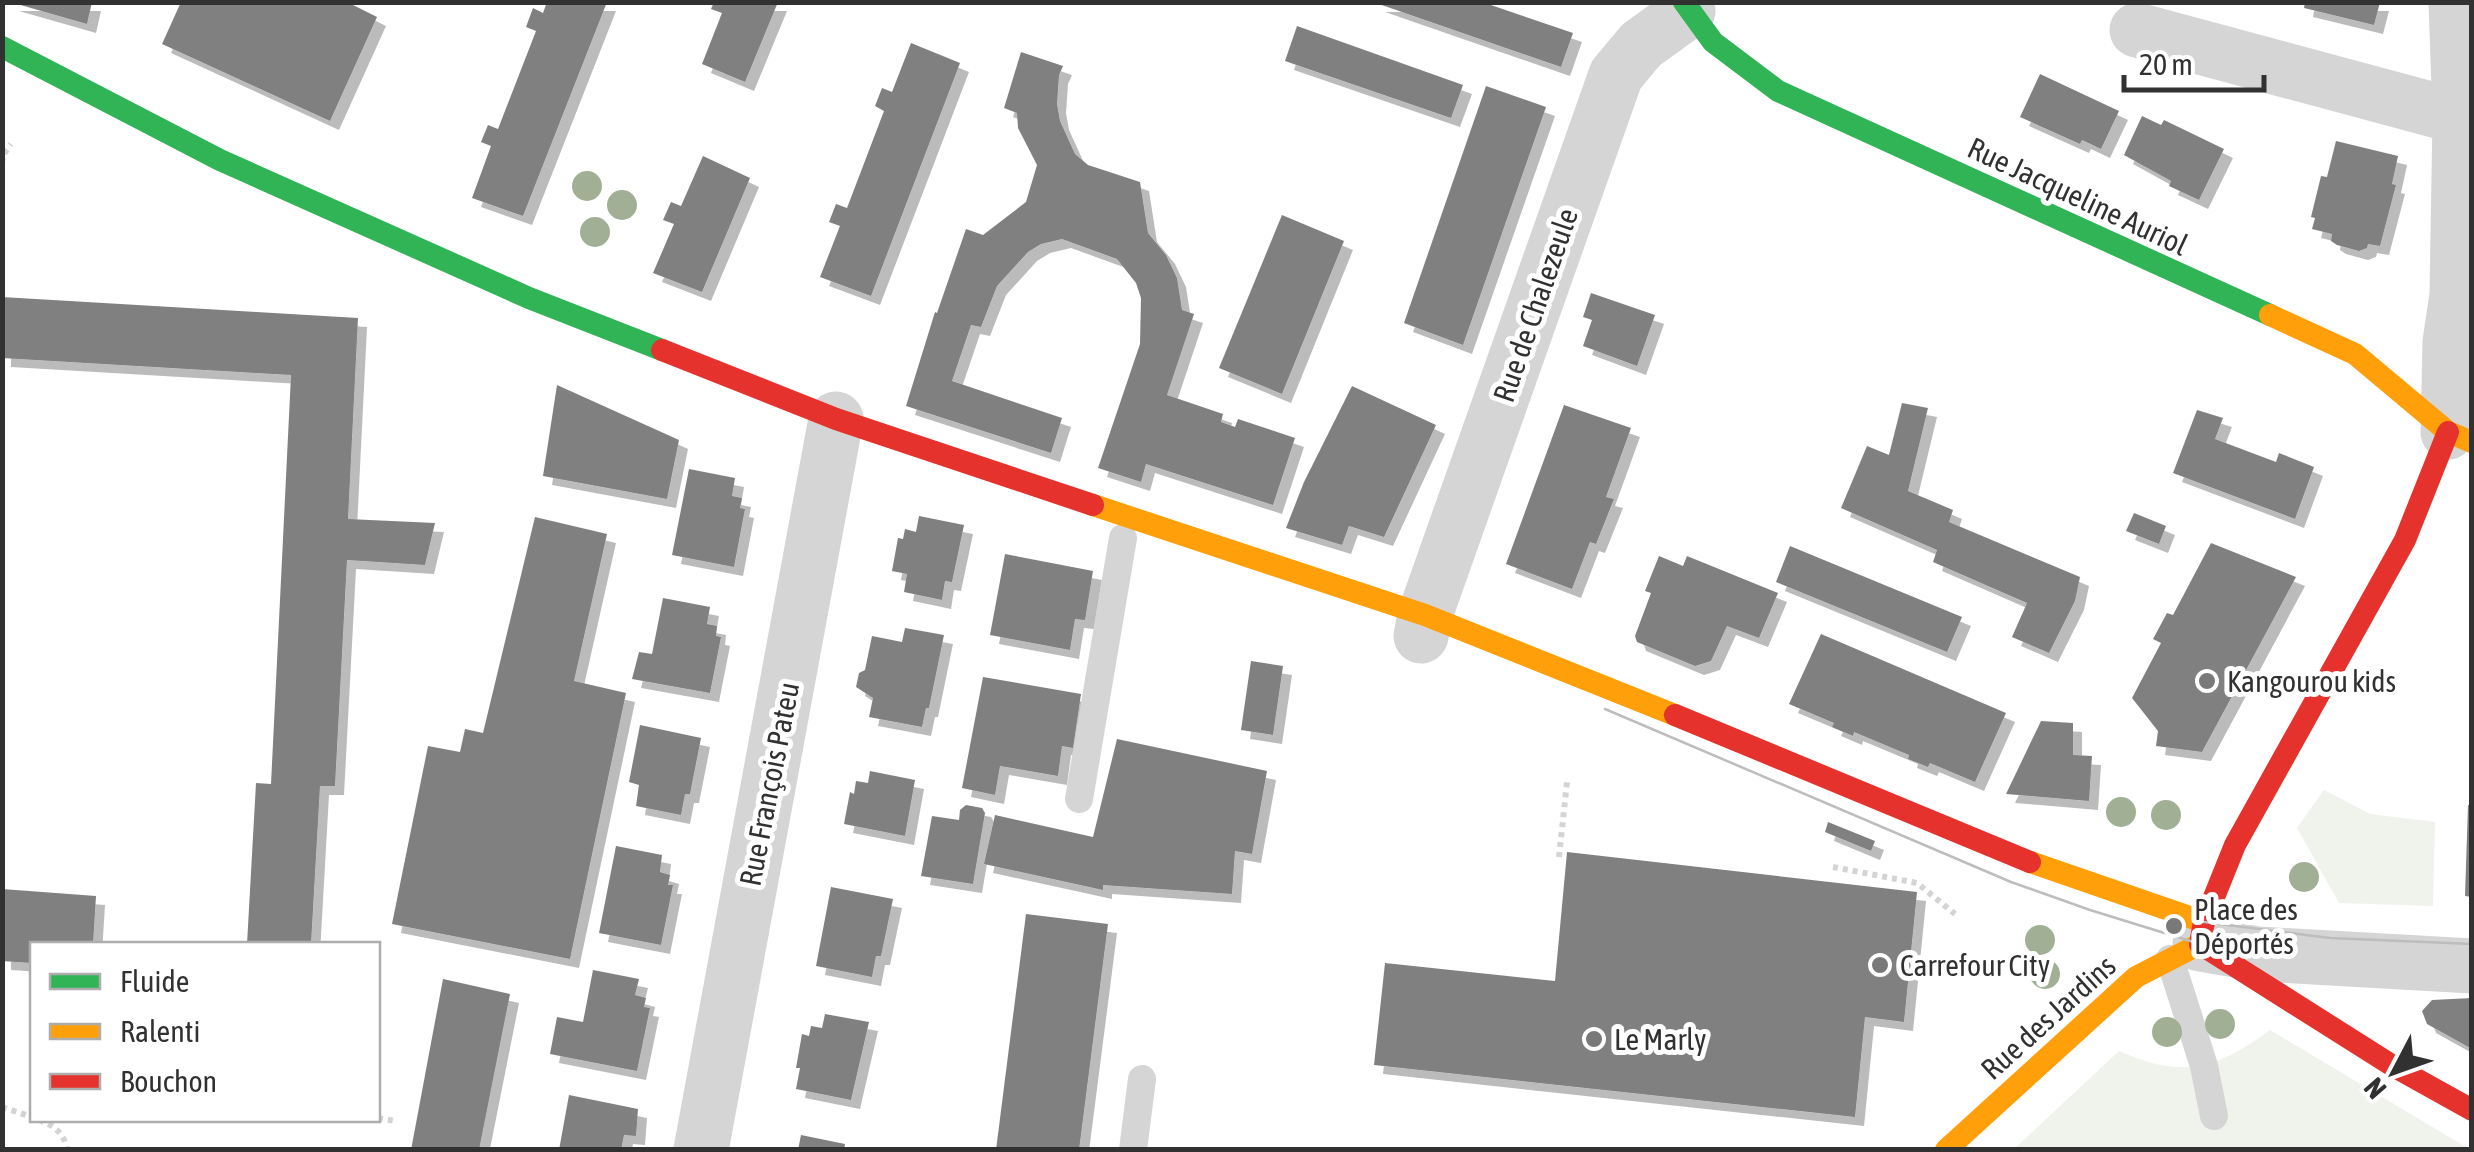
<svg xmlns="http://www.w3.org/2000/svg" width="2474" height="1152" viewBox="0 0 2474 1152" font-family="'Asap Condensed',sans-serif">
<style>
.green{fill:#f0f3ec}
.building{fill:#808080;filter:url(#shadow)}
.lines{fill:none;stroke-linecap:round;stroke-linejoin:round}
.path{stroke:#d4d4d4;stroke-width:6;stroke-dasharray:5 5;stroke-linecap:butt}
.lane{stroke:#d5d5d5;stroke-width:28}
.street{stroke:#d5d5d5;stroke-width:55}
.fast{stroke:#30b455;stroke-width:22}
.slow{stroke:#ff9f0a;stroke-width:22}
.jam{stroke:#e5322d;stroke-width:22}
.tram{stroke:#bdbdbd;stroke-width:2.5}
.tree{fill:#a1af95}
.poi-dot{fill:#797979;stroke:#fff;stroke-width:4}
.labels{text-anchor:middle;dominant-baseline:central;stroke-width:10;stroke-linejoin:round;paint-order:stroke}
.street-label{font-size:30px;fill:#313131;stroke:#fff}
.poi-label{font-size:30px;fill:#313131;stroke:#fff;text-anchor:start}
</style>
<defs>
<filter id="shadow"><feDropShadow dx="9" dy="9" stdDeviation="0" flood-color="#0004"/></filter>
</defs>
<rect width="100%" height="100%" fill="#fff"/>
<!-- green -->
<g class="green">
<polygon points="2324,790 2370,814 2435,822 2433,906 2339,903 2297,828"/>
<path d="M2270 1030 2471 1150H2013L2119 1051C2182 1079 2216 1070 2270 1030Z"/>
</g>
<!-- building -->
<g class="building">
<polygon points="10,2 92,2 87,24"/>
<polygon points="181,2 347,2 377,17 330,121 162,44"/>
<polygon points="547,2 607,2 523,216 472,198 491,146 481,142 488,125 498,129 536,31 526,27 533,8 543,13"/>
<polygon points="714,2 778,2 745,82 702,64 722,13 711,9"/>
<polygon points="1482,2 1573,33 1561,67 1376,3"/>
<polygon points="2305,2 2380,2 2374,25 2304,8"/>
<polygon points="1297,26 1463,85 1451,118 1285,61"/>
<polygon points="911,43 960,63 871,296 820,277 840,226 829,222 836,204 847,208 884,111 875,106 882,88 892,92"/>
<polygon points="1021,52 1063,66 1059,75 1057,104 1060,121 1075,154 1088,165 1140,182 1148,233 1166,255 1177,278 1182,310 1194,314 1167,395 1223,414 1221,422 1235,427 1238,419 1295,438 1273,505 1146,464 1141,482 1098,468 1140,344 1141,298 1136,283 1117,259 1062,239 1041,244 1028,252 997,286 981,327 971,325 952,381 1062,418 1051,453 906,406 935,312 937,313 966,229 983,235 1026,202 1037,165 1018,128 1017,113 1004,108"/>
<polygon points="2040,74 2119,111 2101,149 2082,140 2080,144 2020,117"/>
<polygon points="1486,86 1546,107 1463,345 1404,323"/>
<polygon points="2142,116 2161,125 2164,120 2224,149 2199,200 2169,186 2171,181 2124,155"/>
<polygon points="2336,141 2398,156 2392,184 2396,185 2380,246 2368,244 2367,248 2359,251 2337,245 2331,241 2332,234 2312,229 2315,218 2311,217 2321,176 2327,177"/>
<polygon points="703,156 750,178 702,292 653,273 674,224 663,220 671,202 681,206"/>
<polygon points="1282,215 1344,241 1282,394 1219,368"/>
<polygon points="1591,293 1655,315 1637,366 1583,346 1592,320 1583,317"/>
<polygon points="2,297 358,318 348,519 435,523 425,565 347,560 335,786 320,786 311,944 247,944 256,783 271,784 291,375 2,358"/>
<polygon points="557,385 679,440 667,499 543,476"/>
<polygon points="1352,386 1436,425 1384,537 1349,526 1342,545 1286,528 1304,482"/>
<polygon points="1902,403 1928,408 1908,491 1953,510 1949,522 2080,577 2075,601 2049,653 2012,637 2027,603 1933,562 1937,550 1841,508 1867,446 1889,455"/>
<polygon points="1564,405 1631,428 1606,497 1614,499 1596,544 1590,542 1572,589 1506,564"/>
<polygon points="2197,410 2223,418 2215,439 2276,462 2279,453 2314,467 2295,519 2173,473"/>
<polygon points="689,469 735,478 732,496 742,498 740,508 745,509 734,567 672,555"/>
<polygon points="2134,513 2166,526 2159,544 2126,531"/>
<polygon points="919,516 964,525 952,582 945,581 942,600 904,592 907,574 892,571 898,538 903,539 905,529 916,532"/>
<polygon points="535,517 607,534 574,681 626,693 570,959 392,924 428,746 460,752 465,729 483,733"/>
<polygon points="2211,543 2296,577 2202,752 2156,746 2158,731 2132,698 2161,643 2153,639 2167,613 2173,615"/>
<polygon points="1790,546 1962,617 1947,652 1776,582"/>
<polygon points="1005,554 1093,571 1085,620 1075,619 1070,650 990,635"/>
<polygon points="1659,556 1683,566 1687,556 1778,593 1759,638 1727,626 1711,661 1695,666 1637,642 1635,636 1651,593 1645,591"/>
<polygon points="663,598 710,607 707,624 717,626 716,636 721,637 710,693 632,679 639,652 652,654"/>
<polygon points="905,628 944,635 929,708 926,708 922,727 869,717 873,698 856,687 859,673 865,670 872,636 902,642"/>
<polygon points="1821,634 2006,713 1975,782 1930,763 1928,767 1908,759 1909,755 1854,732 1853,736 1832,727 1834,723 1789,704"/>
<polygon points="1251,661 1283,666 1273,735 1241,730"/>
<polygon points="983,677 1081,694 1073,748 1062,746 1058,776 1000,766 995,795 962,788"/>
<polygon points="2041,721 2073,723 2073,755 2092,756 2089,801 2006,794"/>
<polygon points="640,725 701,738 690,794 685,794 681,815 636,806 639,785 629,782"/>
<polygon points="1117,739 1267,771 1252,854 1235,851 1232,894 1103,885 1103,890 984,864 995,815 1093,837"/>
<polygon points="870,771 915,780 905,836 844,824 850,792 854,794 856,781 868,783"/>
<polygon points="966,805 982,808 985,813 973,884 921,876 932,816 959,820 960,810"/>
<polygon points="2468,805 2472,805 2472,897 2465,896"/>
<polygon points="1828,822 1875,841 1871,851 1825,832"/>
<polygon points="616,846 662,855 660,872 670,875 668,885 673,885 661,945 599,933"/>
<polygon points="1567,852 1917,892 1904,1022 1865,1017 1855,1117 1374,1065 1385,963 1555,981"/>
<polygon points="831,887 893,899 881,956 876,956 872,977 816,966"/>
<polygon points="2,889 96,896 93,944 32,944 32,963 2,961"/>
<polygon points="1026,914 1108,924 1079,1150 996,1150"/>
<polygon points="593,970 639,979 635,995 646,998 644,1007 650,1008 637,1071 550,1054 557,1017 583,1022"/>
<polygon points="443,979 510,994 479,1150 411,1150"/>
<polygon points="2472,998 2472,1049 2427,1024 2422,1011 2432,1000"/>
<polygon points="825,1014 869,1022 851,1100 796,1089 800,1068 796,1068 802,1034 809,1036 811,1026 822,1028"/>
<polygon points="569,1095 638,1109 636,1136 624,1135 621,1150 559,1150"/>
<polygon points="801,1135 845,1144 844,1150 798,1150"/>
</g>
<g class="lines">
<!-- path -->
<g class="path">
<polyline points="2,163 3,155 11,144"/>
<polyline points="1559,857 1567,782"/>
<polyline points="1833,867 1917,883 1955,914"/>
<polyline points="2,1107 32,1117"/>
<polyline points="378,1118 395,1121"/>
<path d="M39 1120C53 1124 65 1134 67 1150"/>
</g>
<!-- lane -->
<g class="lane">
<polyline points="1079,799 1123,538"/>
<polyline points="2170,959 2204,1066 2214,1116"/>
<polyline points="1133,1150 1142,1079"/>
</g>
<!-- street -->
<g class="street">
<polyline points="2137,30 2460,117"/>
<polyline points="2448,432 2450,342 2457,295 2460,117 2456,2"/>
<polyline points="1421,636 1425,615 1616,75 1641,45 1688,11"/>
<polyline points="2200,944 2258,954 2472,966"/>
<polyline points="701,1150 836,419"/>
</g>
<!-- fast -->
<g class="fast">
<polyline points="1684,2 1713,42 1778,91 2270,315"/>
<polyline points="2,47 220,160 529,298 662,350"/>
</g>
<!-- slow -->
<g class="slow">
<polyline points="2270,315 2355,354 2448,432 2472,442"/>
<polyline points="1093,505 1425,615 1675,715"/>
<polyline points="2030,862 2204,922"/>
<polyline points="1946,1150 2136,977 2200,944"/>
</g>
<!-- jam -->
<g class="jam">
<polyline points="662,350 836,419 1093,505"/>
<polyline points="1675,715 2030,862"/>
<polyline points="2200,944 2204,922 2235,845 2405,540 2448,432"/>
<polyline points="2200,944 2393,1066 2472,1110"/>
</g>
<!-- tram -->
<g class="tram">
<polyline points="1605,709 2011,882 2090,910 2200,944"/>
<polyline points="2204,922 2330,938 2472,944"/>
</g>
</g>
<!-- trees -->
<g class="tree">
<circle cx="587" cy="186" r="15"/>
<circle cx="622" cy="205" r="15"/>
<circle cx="595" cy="232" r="15"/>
<circle cx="2121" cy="812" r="15"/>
<circle cx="2166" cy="815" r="15"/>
<circle cx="2304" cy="877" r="15"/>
<circle cx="2040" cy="940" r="15"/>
<circle cx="2045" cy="974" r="15"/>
<circle cx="2220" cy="1024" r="15"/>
<circle cx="2167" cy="1032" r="15"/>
</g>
<!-- markers -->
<g class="poi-dot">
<circle cx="2207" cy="681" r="10"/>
<circle cx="2174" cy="926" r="10"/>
<circle cx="1880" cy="965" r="10"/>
<circle cx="1594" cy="1039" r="10"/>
</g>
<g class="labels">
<!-- street labels -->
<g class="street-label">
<text transform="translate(2078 196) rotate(25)">Rue Jacqueline Auriol</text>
<text transform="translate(1535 305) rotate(-71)">Rue de Chalezeule</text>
<text transform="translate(769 784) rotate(-79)">Rue François Pateu</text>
<text transform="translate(2048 1017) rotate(-42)">Rue des Jardins</text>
</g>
<!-- poi labels -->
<g class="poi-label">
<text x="2227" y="681">Kangourou kids</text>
<text x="2194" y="909">Place des<tspan x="2194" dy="34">Déportés</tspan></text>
<text x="1900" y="965">Carrefour City</text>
<text x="1614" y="1039">Le Marly</text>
</g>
</g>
<!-- border -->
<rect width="2474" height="1152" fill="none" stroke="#313131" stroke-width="10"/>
<!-- legend -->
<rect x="30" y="942" width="350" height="180" fill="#ffffff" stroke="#adadad" stroke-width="2.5"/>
<rect x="50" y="974" width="50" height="15" fill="#30b455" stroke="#adadad" stroke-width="2.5"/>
<text x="120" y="992" font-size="30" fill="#313131">Fluide</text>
<rect x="50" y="1024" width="50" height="15" fill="#ff9f0a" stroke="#adadad" stroke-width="2.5"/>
<text x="120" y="1042" font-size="30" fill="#313131">Ralenti</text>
<rect x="50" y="1074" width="50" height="15" fill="#e5322d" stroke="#adadad" stroke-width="2.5"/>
<text x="120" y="1092" font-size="30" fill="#313131">Bouchon</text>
<!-- north arrow -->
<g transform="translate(2394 1072) rotate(229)" stroke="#ffffff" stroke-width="8" paint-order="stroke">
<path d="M0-8L18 38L0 25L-18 38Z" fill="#313131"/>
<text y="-15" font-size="28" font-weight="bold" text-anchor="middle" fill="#313131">N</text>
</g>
<!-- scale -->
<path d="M2124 75v15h140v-15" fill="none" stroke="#313131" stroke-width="5"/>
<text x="2139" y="75" font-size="30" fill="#313131" stroke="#ffffff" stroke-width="8" paint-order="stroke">20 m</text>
</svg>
